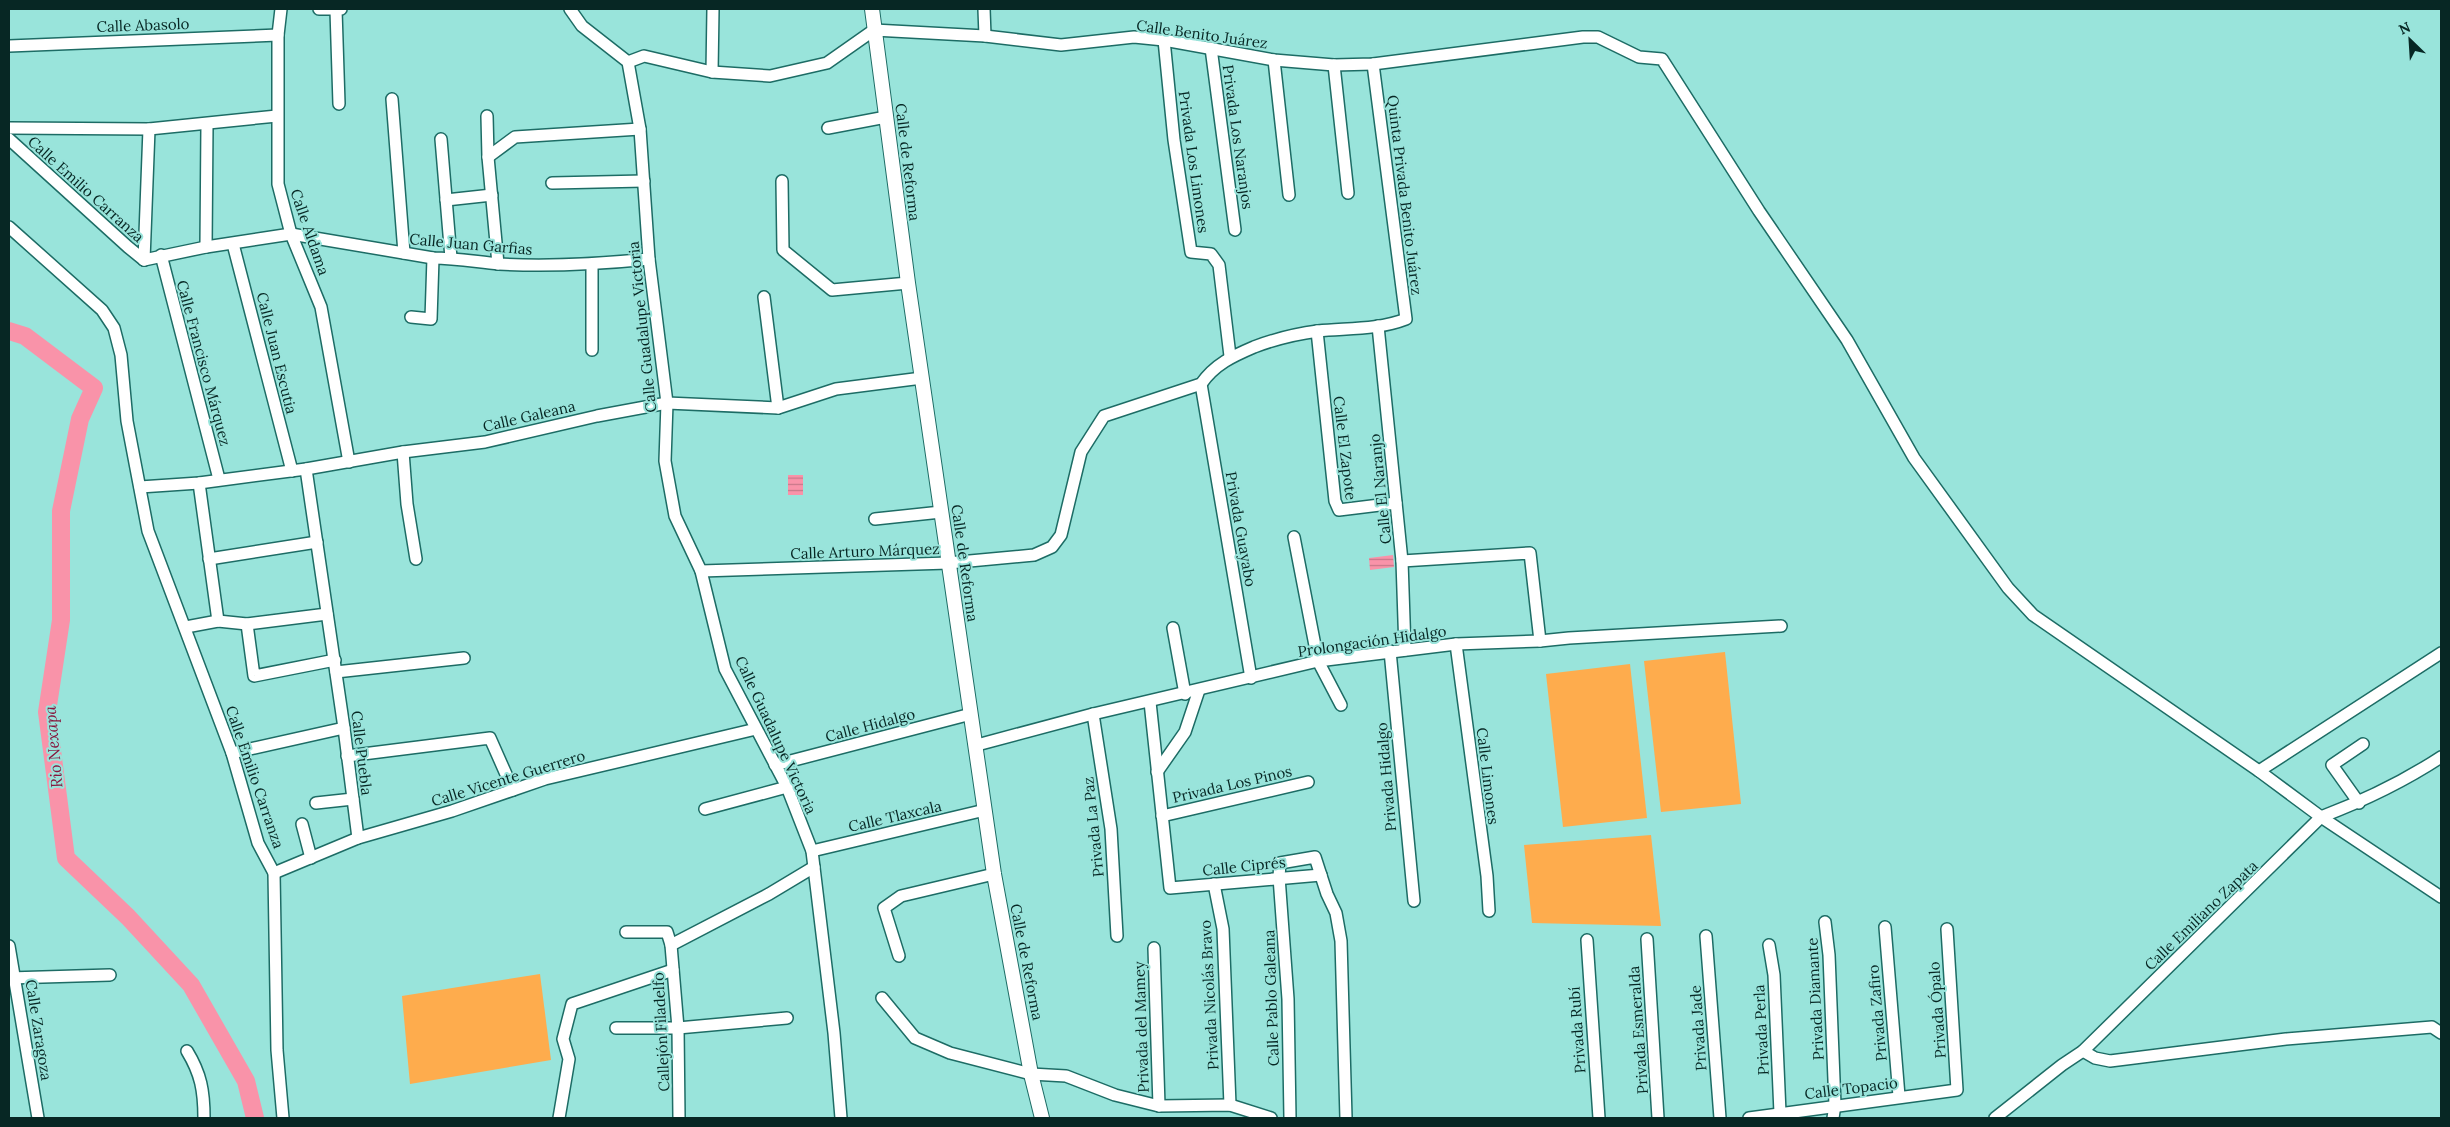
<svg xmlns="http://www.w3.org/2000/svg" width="2450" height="1127" viewBox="0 0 2450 1127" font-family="Lora,serif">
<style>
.garden{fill:#feac4d}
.water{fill:url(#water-rules)}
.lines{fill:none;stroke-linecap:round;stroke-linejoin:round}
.river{stroke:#f993a9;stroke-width:18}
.minor-casing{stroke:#1d6c65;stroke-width:14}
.major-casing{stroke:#1d6c65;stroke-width:16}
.minor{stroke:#fff;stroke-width:11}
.major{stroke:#fff;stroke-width:14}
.labels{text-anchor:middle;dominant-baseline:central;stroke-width:4;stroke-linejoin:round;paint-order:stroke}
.street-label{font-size:15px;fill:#072724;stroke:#99e4db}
.water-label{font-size:16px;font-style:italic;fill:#87163d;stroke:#99e4db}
</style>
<defs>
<pattern id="water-rules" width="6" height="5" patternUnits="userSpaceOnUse" patternTransform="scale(1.25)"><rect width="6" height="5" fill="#f993a9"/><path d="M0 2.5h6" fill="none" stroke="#c87889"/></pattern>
</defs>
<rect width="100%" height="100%" fill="#99e4db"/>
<!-- garden -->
<g class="garden">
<polygon points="1725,652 1741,804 1661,812 1644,661"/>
<polygon points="1630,664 1647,818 1563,827 1546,674"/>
<polygon points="1651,835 1661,926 1532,923 1524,845"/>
<polygon points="540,974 551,1060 410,1084 402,996"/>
</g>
<!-- water -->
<g class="water">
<rect x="788" y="475" width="15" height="20"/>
<polygon points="1393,555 1394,567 1370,570 1369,558"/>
</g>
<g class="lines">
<!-- river -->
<polyline class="river" points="9,331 25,336 94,388 80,419 61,511 61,620 47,712 66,858 128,917 191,985 246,1081 255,1118"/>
<!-- minor casing -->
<g class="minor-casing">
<g id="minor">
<polyline points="281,9 278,35 278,184 291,234 321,307 349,462"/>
<polyline points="319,9 341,9"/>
<polyline points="570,9 582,26 628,62 640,129 649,259 667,403 665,461 675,516 701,571 725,669 787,787 812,851 834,1033 841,1118"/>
<polyline points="984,9 985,36"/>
<polyline points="336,10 339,104"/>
<polyline points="1164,40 1174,140 1191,252 1211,254 1219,265 1230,356"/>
<polyline points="9,46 278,35"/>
<polyline points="1211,48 1235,230"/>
<polyline points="1274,60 1289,195"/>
<polyline points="628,62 644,56 712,72 770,76 827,63 874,30 985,36 1061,45 1134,37 1164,40 1274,60 1334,65 1373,64 1583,37 1598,37 1639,57 1662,59 1759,211 1847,340 1914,458 2008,588 2033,615 2259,771 2321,817 2441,897"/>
<polyline points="1334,65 1348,193"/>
<polyline points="712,72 713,9"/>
<polyline points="392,99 404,253"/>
<polyline points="487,116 488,157 498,264"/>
<polyline points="9,128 149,129 277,116"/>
<polyline points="828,128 886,117"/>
<polyline points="9,139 128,247 144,260"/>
<polyline points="441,139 451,258"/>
<polyline points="488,157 515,137 640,129"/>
<polyline points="782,181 783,250 832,290 908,283"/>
<polyline points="552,183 644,181"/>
<polyline points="446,200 492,195"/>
<polyline points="9,227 102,310 114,328 121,355 127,421 148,531 232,753 258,843 274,873 277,1050 283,1118"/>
<polyline points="233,244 292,471"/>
<polyline points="206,247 207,124"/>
<polyline points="161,255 219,479"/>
<path d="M144 260 206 247 291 234 433 258C456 258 477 262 499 264 549 267 599 264 649 259"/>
<polyline points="144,260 149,129"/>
<polyline points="592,265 592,350"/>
<polyline points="764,297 778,408"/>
<polyline points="411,317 431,319 433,258"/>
<polyline points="1378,326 1402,561 1405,650"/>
<polyline points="1317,331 1335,501 1339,510 1396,503"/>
<polyline points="1201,384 1251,678"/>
<polyline points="403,452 407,504 416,559"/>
<polyline points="306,469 344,728 358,838"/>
<polyline points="199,483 218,621"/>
<polyline points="140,487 199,483 306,469 403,452 485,442 597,416 667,403 778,408 836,389 922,378"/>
<polyline points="875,519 941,512"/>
<polyline points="1294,537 1318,661 1341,705"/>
<polyline points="209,559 317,542"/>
<polyline points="1402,561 1530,553 1540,641"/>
<path d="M701 571 948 563 1034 555 1052 547 1061 535 1081 452 1104 416 1201 384C1215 364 1233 356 1254 347 1275 339 1295 334 1318 331 1347 328 1378 330 1406 319L1373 64"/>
<polyline points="247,624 254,676 335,660"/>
<polyline points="186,627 218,621 247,624 327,614"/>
<polyline points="1173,628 1185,694"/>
<polyline points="1456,644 1487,876 1489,911"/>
<polyline points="1390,651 1414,901"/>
<polyline points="336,672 464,658"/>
<polyline points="1150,702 1170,888 1321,875"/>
<polyline points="1093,714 1111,829 1117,936"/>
<polyline points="977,745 1093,714 1318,661 1456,644 1540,641 1569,638 1781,626"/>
<polyline points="232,753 344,728"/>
<polyline points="347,756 490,738 513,790"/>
<polyline points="775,765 971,714"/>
<polyline points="2259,771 2441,653"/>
<polyline points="1157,772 1185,732 1199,690"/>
<polyline points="316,803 353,799"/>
<polyline points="2359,803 2332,765 2363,744"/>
<polyline points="705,809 787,787"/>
<polyline points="1162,816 1308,782"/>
<polyline points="302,824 311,858"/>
<polyline points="812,851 985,810"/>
<polyline points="274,873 358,838 452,811 545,779 756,729"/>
<polyline points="1214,884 1223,929 1230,1105"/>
<polyline points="1825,922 1829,955 1835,1105 1833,1118"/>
<polyline points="1885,927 1899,1096"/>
<polyline points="626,932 667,932 671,945 678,1028 679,1118"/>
<polyline points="1706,936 1720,1118"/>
<polyline points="1647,939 1658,1118"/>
<polyline points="1587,940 1599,1118"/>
<polyline points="671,945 769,894 814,867"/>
<polyline points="1769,945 1774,975 1780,1113"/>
<polyline points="9,946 38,1118"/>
<polyline points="1154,948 1159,1106"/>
<polyline points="899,956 884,908 901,896 994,874"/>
<polyline points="9,978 110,975"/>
<polyline points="882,998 915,1038 950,1053 1031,1074 1066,1076 1115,1095 1159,1106 1230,1105 1271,1118"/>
<polyline points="616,1028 678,1028 787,1018"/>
<path d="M187 1051C201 1074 204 1091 204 1118"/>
<polyline points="2083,1051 2095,1058 2110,1061 2286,1039 2432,1027 2441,1033"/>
<polyline points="559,1118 569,1059 563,1039 572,1004 673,970"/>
<polyline points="1290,1118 1288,999 1279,877 1280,863 1315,857 1327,894 1336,913 1341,941 1346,1118"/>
<polyline points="1749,1118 1957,1090 1947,929"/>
<path d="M1995 1118 2062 1065 2083 1051 2321 817C2363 801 2403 782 2441 757"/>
</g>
</g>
<!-- major casing -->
<g class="major-casing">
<polyline id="major" points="872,9 908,283 994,874 1031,1074 1042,1118"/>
</g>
<!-- minor -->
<use href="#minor" class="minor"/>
<!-- major -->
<use href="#major" class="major"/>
</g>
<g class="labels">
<!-- street labels -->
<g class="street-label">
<text transform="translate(143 25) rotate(-2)">Calle Abasolo</text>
<text transform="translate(1202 34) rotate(8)">Calle Benito Juárez</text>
<text transform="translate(1238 137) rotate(82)">Privada Los Naranjos</text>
<text transform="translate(908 162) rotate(83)">Calle de Reforma</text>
<text transform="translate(1194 162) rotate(82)">Privada Los Limones</text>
<text transform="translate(86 189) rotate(42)">Calle Emilio Carranza</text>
<text transform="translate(1405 195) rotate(83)">Quinta Privada Benito Juárez</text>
<text transform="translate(310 232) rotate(71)">Calle Aldama</text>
<text transform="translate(471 244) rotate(5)">Calle Juan Garfias</text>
<text transform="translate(642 327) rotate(-96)">Calle Guadalupe Victoria</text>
<text transform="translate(277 353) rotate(76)">Calle Juan Escutia</text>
<text transform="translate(204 363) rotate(75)">Calle Francisco Márquez</text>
<text transform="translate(529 416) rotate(-13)">Calle Galeana</text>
<text transform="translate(1345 448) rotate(83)">Calle El Zapote</text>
<text transform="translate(1380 489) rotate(-96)">Calle El Naranjo</text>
<text transform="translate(1241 529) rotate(80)">Privada Guayabo</text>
<text transform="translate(865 551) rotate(-2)">Calle Arturo Márquez</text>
<text transform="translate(965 563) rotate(82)">Calle de Reforma</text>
<text transform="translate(1372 641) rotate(-8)">Prolongación Hidalgo</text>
<text transform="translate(870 725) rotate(-15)">Calle Hidalgo</text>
<text transform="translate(776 735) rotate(65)">Calle Guadalupe Victoria</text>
<text transform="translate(362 753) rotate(83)">Calle Puebla</text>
<text transform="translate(1488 776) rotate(83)">Calle Limones</text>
<text transform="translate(255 777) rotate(71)">Calle Emilio Carranza</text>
<text transform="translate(1386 777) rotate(-95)">Privada Hidalgo</text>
<text transform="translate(508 778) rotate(-17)">Calle Vicente Guerrero</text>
<text transform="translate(1232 784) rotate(-13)">Privada Los Pinos</text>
<text transform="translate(895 816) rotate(-13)">Calle Tlaxcala</text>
<text transform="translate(1093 827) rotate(-96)">Privada La Paz</text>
<text transform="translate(1244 866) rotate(-6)">Calle Ciprés</text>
<text transform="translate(2201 915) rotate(-44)">Calle Emiliano Zapata</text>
<text transform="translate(1027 962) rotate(79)">Calle de Reforma</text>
<text transform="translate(1209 995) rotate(-93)">Privada Nicolás Bravo</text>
<text transform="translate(1271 998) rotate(-92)">Calle Pablo Galeana</text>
<text transform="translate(1815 999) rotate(-93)">Privada Diamante</text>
<text transform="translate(1937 1010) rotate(-94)">Privada Ópalo</text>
<text transform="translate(1877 1013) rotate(-95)">Privada Zafiro</text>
<text transform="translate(1141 1027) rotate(-92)">Privada del Mamey</text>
<text transform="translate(1698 1028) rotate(-94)">Privada Jade</text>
<text transform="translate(39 1030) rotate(81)">Calle Zaragoza</text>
<text transform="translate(1577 1030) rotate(-94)">Privada Rubí</text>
<text transform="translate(1638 1030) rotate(-94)">Privada Esmeralda</text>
<text transform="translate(1761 1030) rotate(-93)">Privada Perla</text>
<text transform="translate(661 1032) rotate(-93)">Callejón Filadelfo</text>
<text transform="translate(1851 1088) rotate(-7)">Calle Topacio</text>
</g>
<!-- water labels -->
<g class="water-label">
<text transform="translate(53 747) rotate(-95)">Rio Nexapa</text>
</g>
</g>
<!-- border -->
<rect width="2450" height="1127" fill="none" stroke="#072724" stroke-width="20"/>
<!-- north arrow -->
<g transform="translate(2410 40) rotate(335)" stroke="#99e4db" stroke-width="4" paint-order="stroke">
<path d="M0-4L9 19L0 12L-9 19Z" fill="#072724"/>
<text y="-8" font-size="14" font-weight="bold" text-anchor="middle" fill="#072724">N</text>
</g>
</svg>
